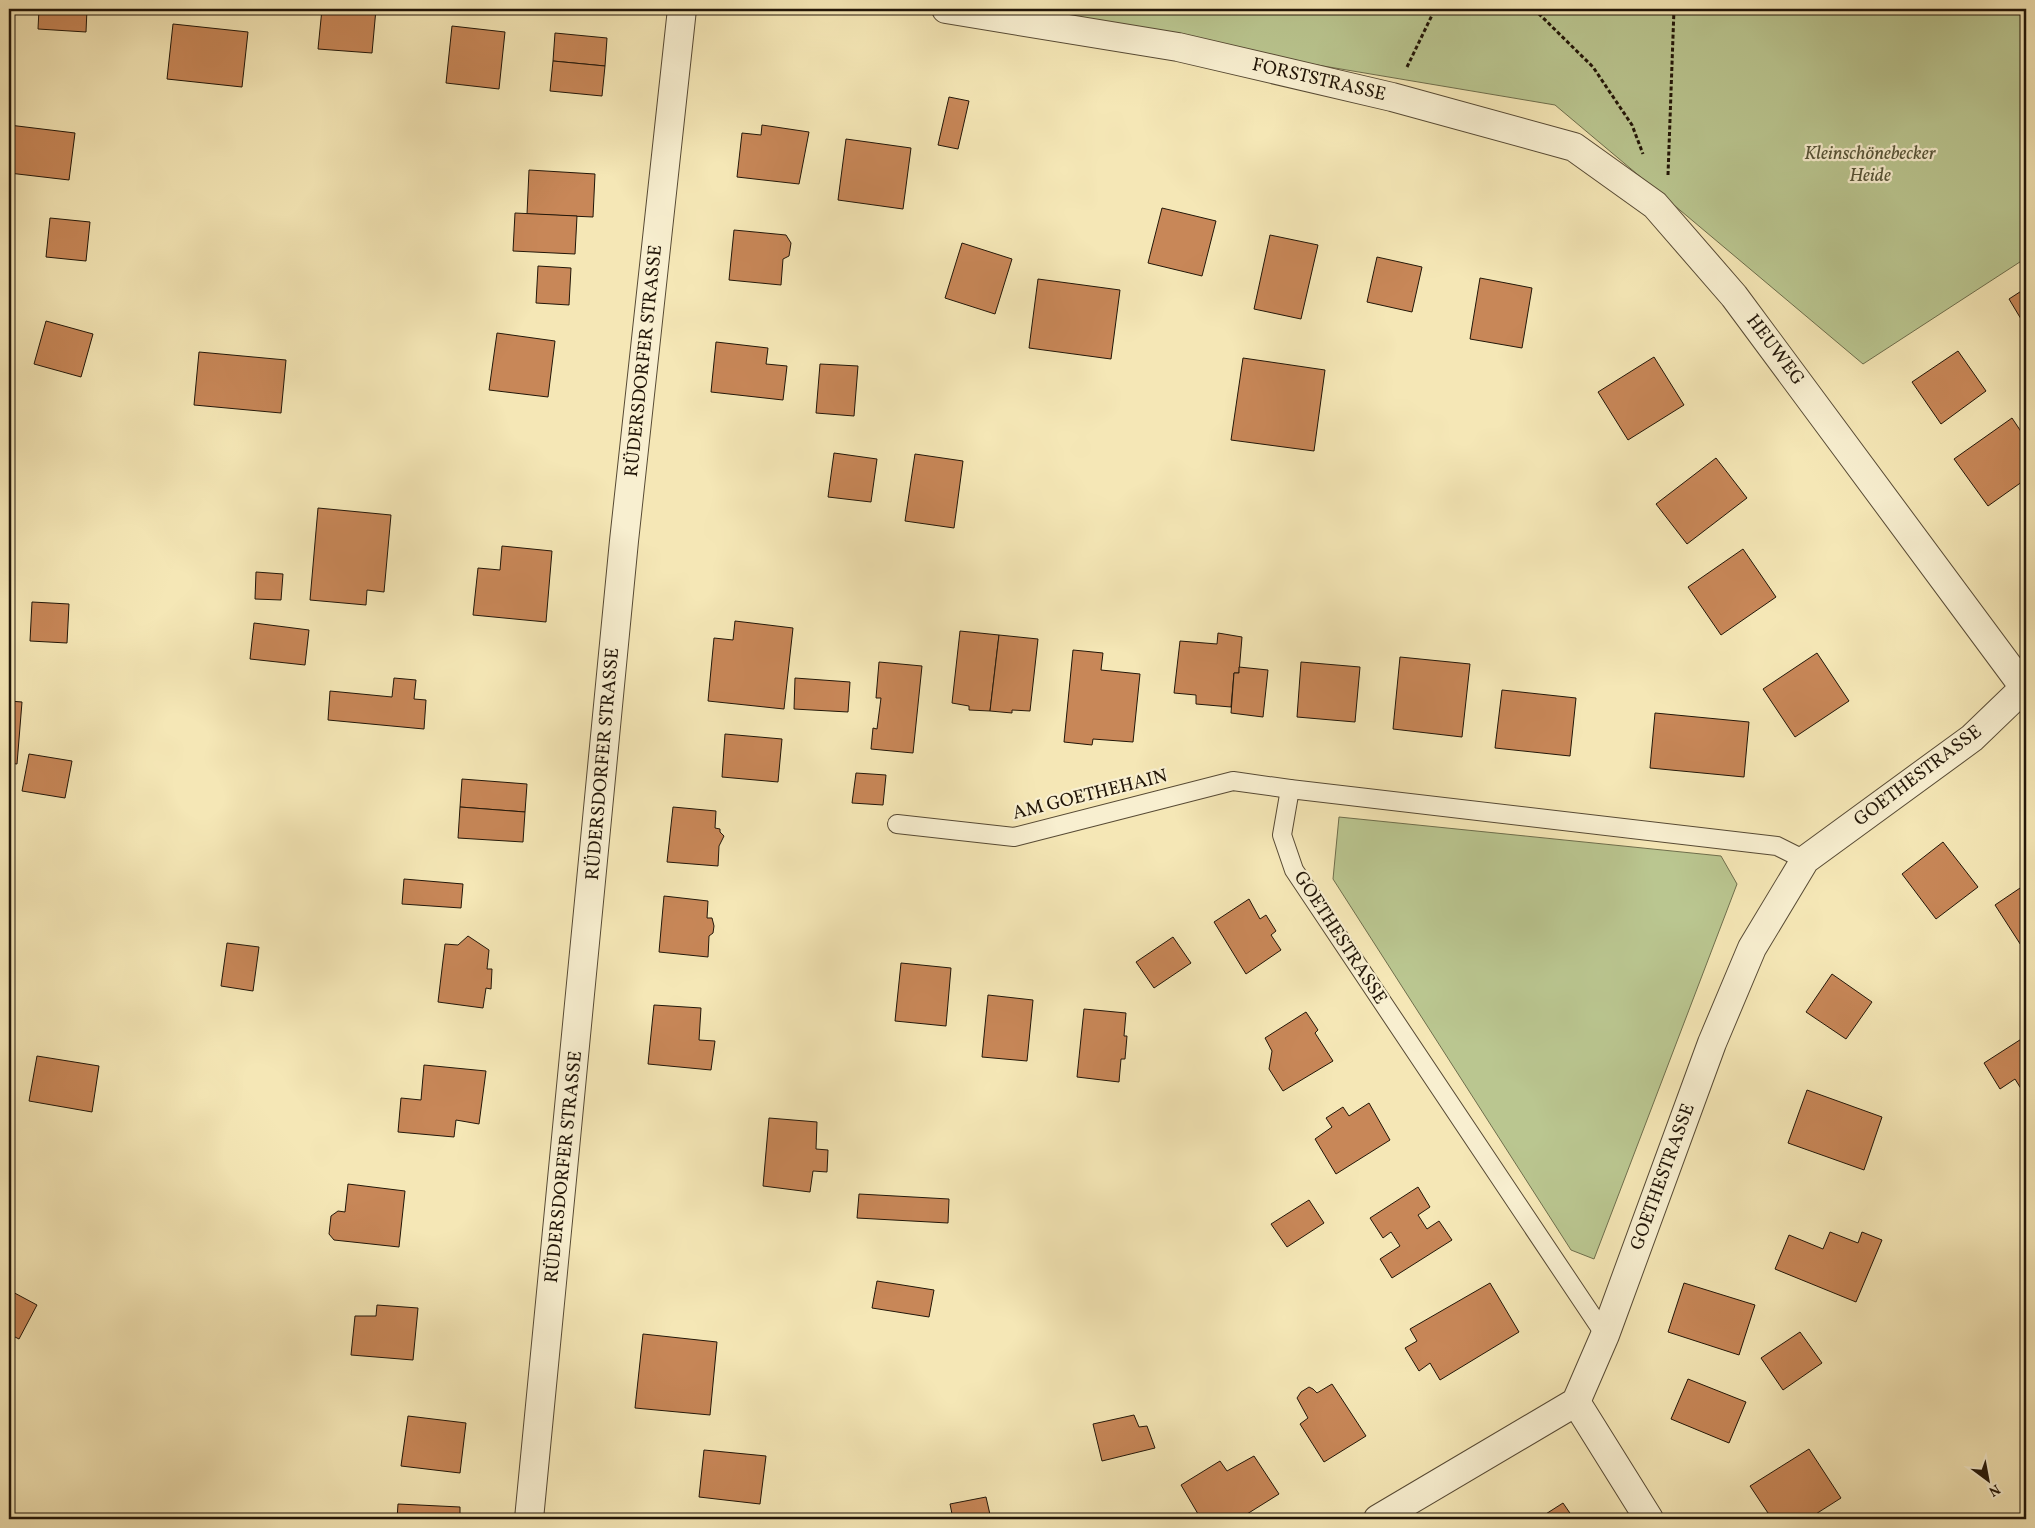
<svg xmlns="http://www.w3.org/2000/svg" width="2035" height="1528" viewBox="0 0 2035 1528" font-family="Vollkorn,serif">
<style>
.green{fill:#bac690;stroke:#6e6e4c}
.building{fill:#c88758;stroke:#221608}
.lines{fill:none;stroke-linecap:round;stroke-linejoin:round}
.service-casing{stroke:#574a34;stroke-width:20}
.minor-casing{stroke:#574a34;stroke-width:30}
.tertiary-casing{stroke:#574a34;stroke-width:30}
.path{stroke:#221608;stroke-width:3;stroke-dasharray:4 2.5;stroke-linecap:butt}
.service{stroke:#f8efd0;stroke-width:18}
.minor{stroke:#f8efd0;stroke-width:28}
.tertiary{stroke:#f8efd0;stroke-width:28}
.labels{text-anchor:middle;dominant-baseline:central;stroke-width:4.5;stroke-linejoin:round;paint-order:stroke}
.street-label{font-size:19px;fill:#221608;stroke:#f8efd0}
.park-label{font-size:19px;font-style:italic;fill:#575438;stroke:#f8efd0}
</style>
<rect width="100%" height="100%" fill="#f5e7b6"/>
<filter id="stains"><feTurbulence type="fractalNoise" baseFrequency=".004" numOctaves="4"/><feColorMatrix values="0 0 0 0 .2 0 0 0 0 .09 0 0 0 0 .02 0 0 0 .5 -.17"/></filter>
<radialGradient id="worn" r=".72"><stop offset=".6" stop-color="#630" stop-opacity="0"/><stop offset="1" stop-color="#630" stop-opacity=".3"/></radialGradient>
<!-- green -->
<g class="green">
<polygon points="984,9 2026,9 2026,258 1863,364 1555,105"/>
<polygon points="1339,817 1721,856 1737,884 1594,1259 1571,1250 1333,879"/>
</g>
<!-- building -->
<g class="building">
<polygon points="39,9 87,9 86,32 38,29"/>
<polygon points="322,9 376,9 372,53 318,49"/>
<polygon points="173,24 248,32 242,87 167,79"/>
<polygon points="452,26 505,32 499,89 446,83"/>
<polygon points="555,33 607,38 605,66 553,61"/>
<polygon points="553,61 605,66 602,96 550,91"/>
<polygon points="949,97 969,101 958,149 938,145"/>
<polygon points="9,125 75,133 69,180 9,173"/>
<polygon points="762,125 809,132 799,184 737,177 742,133 761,135"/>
<polygon points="846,139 911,148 903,209 838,200"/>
<polygon points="529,170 595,174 593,217 527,214"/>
<polygon points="1162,208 1216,221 1202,276 1148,263"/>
<polygon points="515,213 577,216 575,254 513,251"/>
<polygon points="50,218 90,222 86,261 46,257"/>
<polygon points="734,230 786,235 791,243 789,256 783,259 781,285 729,280"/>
<polygon points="1270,235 1318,245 1301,319 1254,309"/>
<polygon points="962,243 1012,259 995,314 945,298"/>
<polygon points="1377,257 1422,267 1412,312 1367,302"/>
<polygon points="538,266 571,268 569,305 536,303"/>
<polygon points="1480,278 1532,288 1522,348 1470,339"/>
<polygon points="1038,279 1120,290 1111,359 1029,348"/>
<polygon points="2026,288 2026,316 2021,319 2009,299"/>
<polygon points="9,312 13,312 9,360"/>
<polygon points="46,321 93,334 81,377 34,364"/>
<polygon points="497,333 555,341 548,397 489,390"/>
<polygon points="716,342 768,348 766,364 787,366 783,400 711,392"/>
<polygon points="1958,351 1986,391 1941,424 1912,382"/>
<polygon points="199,352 286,360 281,413 194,405"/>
<polygon points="1654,357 1684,405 1628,440 1598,392"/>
<polygon points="1243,358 1325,370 1314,451 1231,440"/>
<polygon points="820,364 858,366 854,416 816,413"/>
<polygon points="2012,418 2026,439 2026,479 1988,506 1954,459"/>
<polygon points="834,453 877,459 871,502 828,497"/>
<polygon points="915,454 963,461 954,528 905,521"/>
<polygon points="1716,458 1747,498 1687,544 1656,504"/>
<polygon points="318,508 391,515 384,592 367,590 366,605 310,600"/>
<polygon points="502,546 552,551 546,622 473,615 478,568 500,570"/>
<polygon points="1743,549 1776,597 1721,635 1688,587"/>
<polygon points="256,572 283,574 281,600 255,599"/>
<polygon points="32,602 69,604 67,643 30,641"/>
<polygon points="735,621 793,628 784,709 708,701 714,638 733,640"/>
<polygon points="254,623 309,630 305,665 250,659"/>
<polygon points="960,631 999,635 990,711 969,710 969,706 952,703"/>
<polygon points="1218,633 1242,637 1239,673 1234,673 1231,707 1196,704 1196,695 1174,693 1180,641 1217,644"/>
<polygon points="999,635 1038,639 1030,711 1012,710 1012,713 990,711"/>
<polygon points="1073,650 1103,653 1101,670 1140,674 1133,742 1093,739 1092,745 1064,742"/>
<polygon points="1817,653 1849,701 1795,737 1763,689"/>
<polygon points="1400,657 1470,664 1462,737 1393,729"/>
<polygon points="879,662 922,666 913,753 871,749 873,728 877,729 881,698 876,698"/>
<polygon points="1301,662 1360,667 1355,722 1297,717"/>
<polygon points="1239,667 1268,670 1263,717 1231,713 1234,673 1239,673"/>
<polygon points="394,678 416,680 414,699 426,700 424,729 328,720 330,691 392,697"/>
<polygon points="795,678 850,682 848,712 794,709"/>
<polygon points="1502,690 1576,698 1570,756 1495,748"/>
<polygon points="9,701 22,702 17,764 9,763"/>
<polygon points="1655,713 1749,722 1744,777 1650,768"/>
<polygon points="725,734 782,739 778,782 722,777"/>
<polygon points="29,754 72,761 65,798 22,791"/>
<polygon points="856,773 886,775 883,805 852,803"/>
<polygon points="462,779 527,784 525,812 460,807"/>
<polygon points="460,807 525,812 523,842 458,838"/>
<polygon points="673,807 716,811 715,828 720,829 720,832 724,836 719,846 718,866 667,862"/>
<polygon points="1943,842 1978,887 1936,919 1902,874"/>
<polygon points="404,879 463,884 461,908 402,904"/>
<polygon points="2026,884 2026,953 1995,905"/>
<polygon points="664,896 708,901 707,918 712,918 714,926 713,933 709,936 708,957 659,952"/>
<polygon points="1249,899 1260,919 1266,915 1276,931 1271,935 1281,950 1246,974 1214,922"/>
<polygon points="468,936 489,950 487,969 492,969 491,989 486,988 483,1008 438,1002 445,944 458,945"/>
<polygon points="1173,937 1191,963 1154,988 1136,962"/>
<polygon points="227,943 259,947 253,991 221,986"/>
<polygon points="901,963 951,968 946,1026 895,1021"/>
<polygon points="1832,974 1872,1002 1846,1039 1806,1012"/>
<polygon points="988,995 1033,1000 1027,1061 982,1057"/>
<polygon points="654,1005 701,1008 699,1040 715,1041 711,1070 648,1064"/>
<polygon points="1084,1009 1126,1013 1124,1036 1127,1036 1125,1059 1121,1059 1119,1082 1077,1077"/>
<polygon points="1306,1012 1318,1030 1315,1033 1333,1061 1283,1091 1269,1069 1272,1051 1265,1038"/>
<polygon points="2026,1036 2026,1090 2023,1092 2015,1079 2000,1089 1984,1063"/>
<polygon points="37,1056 99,1066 92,1112 29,1101"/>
<polygon points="424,1065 486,1071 479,1124 456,1120 454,1137 398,1132 401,1098 421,1100"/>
<polygon points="1807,1090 1882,1117 1864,1170 1788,1143"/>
<polygon points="1369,1103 1390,1140 1336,1174 1315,1139 1332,1127 1326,1118 1343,1107 1349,1116"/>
<polygon points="769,1118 817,1122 816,1149 828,1150 827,1172 813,1171 810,1192 763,1186"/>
<polygon points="348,1184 405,1191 399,1247 334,1240 329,1234 331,1216 338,1211 345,1212"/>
<polygon points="1418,1187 1430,1207 1418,1215 1427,1229 1439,1221 1452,1240 1392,1278 1380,1259 1400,1246 1391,1232 1383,1238 1370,1218"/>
<polygon points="859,1194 949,1199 948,1223 857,1218"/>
<polygon points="1309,1200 1324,1223 1287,1247 1271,1224"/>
<polygon points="1830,1232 1858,1243 1862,1232 1882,1240 1856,1302 1775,1269 1789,1235 1823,1249"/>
<polygon points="877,1281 934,1290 929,1317 872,1308"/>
<polygon points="1490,1283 1519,1332 1440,1380 1430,1363 1419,1371 1405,1348 1417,1341 1410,1329"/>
<polygon points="1684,1283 1755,1305 1739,1355 1668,1332"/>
<polygon points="9,1290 37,1305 19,1339 9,1334"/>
<polygon points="377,1305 418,1308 413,1360 351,1355 355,1316 376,1316"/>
<polygon points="1800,1332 1822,1363 1783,1390 1761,1358"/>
<polygon points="643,1334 717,1342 710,1415 635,1408"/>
<polygon points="1688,1379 1746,1402 1729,1443 1671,1419"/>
<polygon points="1332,1384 1366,1436 1324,1462 1300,1424 1308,1418 1297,1398 1301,1392 1309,1387 1313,1389 1317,1393"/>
<polygon points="1134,1415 1139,1427 1147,1426 1155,1448 1102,1461 1093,1424"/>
<polygon points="408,1416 466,1423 460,1473 401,1466"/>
<polygon points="1809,1449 1841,1498 1808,1519 1772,1519 1750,1486"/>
<polygon points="704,1450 766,1456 760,1504 699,1497"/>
<polygon points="1254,1456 1279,1494 1239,1519 1201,1519 1181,1485 1220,1461 1227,1471"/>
<polygon points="986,1497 991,1519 953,1519 950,1504"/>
<polygon points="1563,1503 1574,1519 1538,1519"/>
<polygon points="398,1504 460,1507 460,1519 397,1519"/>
</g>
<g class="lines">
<!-- service casing -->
<g class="service-casing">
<g id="service">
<polyline points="897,824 1014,837 1233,781 1290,789"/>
<polyline points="1605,1335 1294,870 1282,835 1290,789 1777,846 1805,860"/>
</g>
</g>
<!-- minor casing -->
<g class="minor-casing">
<g id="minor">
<polyline points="946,9 1178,47 1392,97 1574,147 1655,205 1734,296 2026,690"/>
<polyline points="1576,1402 1649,1519"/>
<polyline points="1378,1519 1576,1402 1605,1335 1712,1043 1752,948 1805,860 1972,738 2026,686"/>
</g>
</g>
<!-- tertiary casing -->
<g class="tertiary-casing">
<polyline id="tertiary" points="529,1519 624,541 682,9"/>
</g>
<!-- path -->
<g class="path">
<polyline points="1534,9 1593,67 1632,125 1643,154"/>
<polyline points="1407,67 1435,9"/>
<polyline points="1668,175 1674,9"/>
</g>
<!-- service -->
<use href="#service" class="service"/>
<!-- minor -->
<use href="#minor" class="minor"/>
<!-- tertiary -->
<use href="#tertiary" class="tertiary"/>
</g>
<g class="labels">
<!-- street labels -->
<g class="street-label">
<text transform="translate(1319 80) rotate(13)">FORSTSTRASSE</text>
<text transform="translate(1775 350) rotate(53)">HEUWEG</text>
<text transform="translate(644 361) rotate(-84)">RÜDERSDORFER STRASSE</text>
<text transform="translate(603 764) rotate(-85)">RÜDERSDORFER STRASSE</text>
<text transform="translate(1918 776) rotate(-37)">GOETHESTRASSE</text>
<text transform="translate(1090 795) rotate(-14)">AM GOETHEHAIN</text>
<text transform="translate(1340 938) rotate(57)">GOETHESTRASSE</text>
<text transform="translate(564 1167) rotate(-84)">RÜDERSDORFER STRASSE</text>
<text transform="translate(1663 1177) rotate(-70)">GOETHESTRASSE</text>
</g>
<!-- park labels -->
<g class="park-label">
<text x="1870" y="154">Kleinschönebecker<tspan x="1870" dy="22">Heide</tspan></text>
</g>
</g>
<!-- margin -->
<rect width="2035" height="1528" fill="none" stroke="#f5e7b6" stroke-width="30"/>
<rect x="10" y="10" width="2015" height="1508" fill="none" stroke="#221608" stroke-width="2.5"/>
<rect x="15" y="15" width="2005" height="1498" fill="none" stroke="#221608"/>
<!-- north arrow -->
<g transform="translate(1988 1480) rotate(148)" stroke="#f8efd0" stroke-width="4" paint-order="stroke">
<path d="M0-4L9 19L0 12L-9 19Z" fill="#221608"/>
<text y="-8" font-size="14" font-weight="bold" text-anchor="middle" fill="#221608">N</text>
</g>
<rect width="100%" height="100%" filter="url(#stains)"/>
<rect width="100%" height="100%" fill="url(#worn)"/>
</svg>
